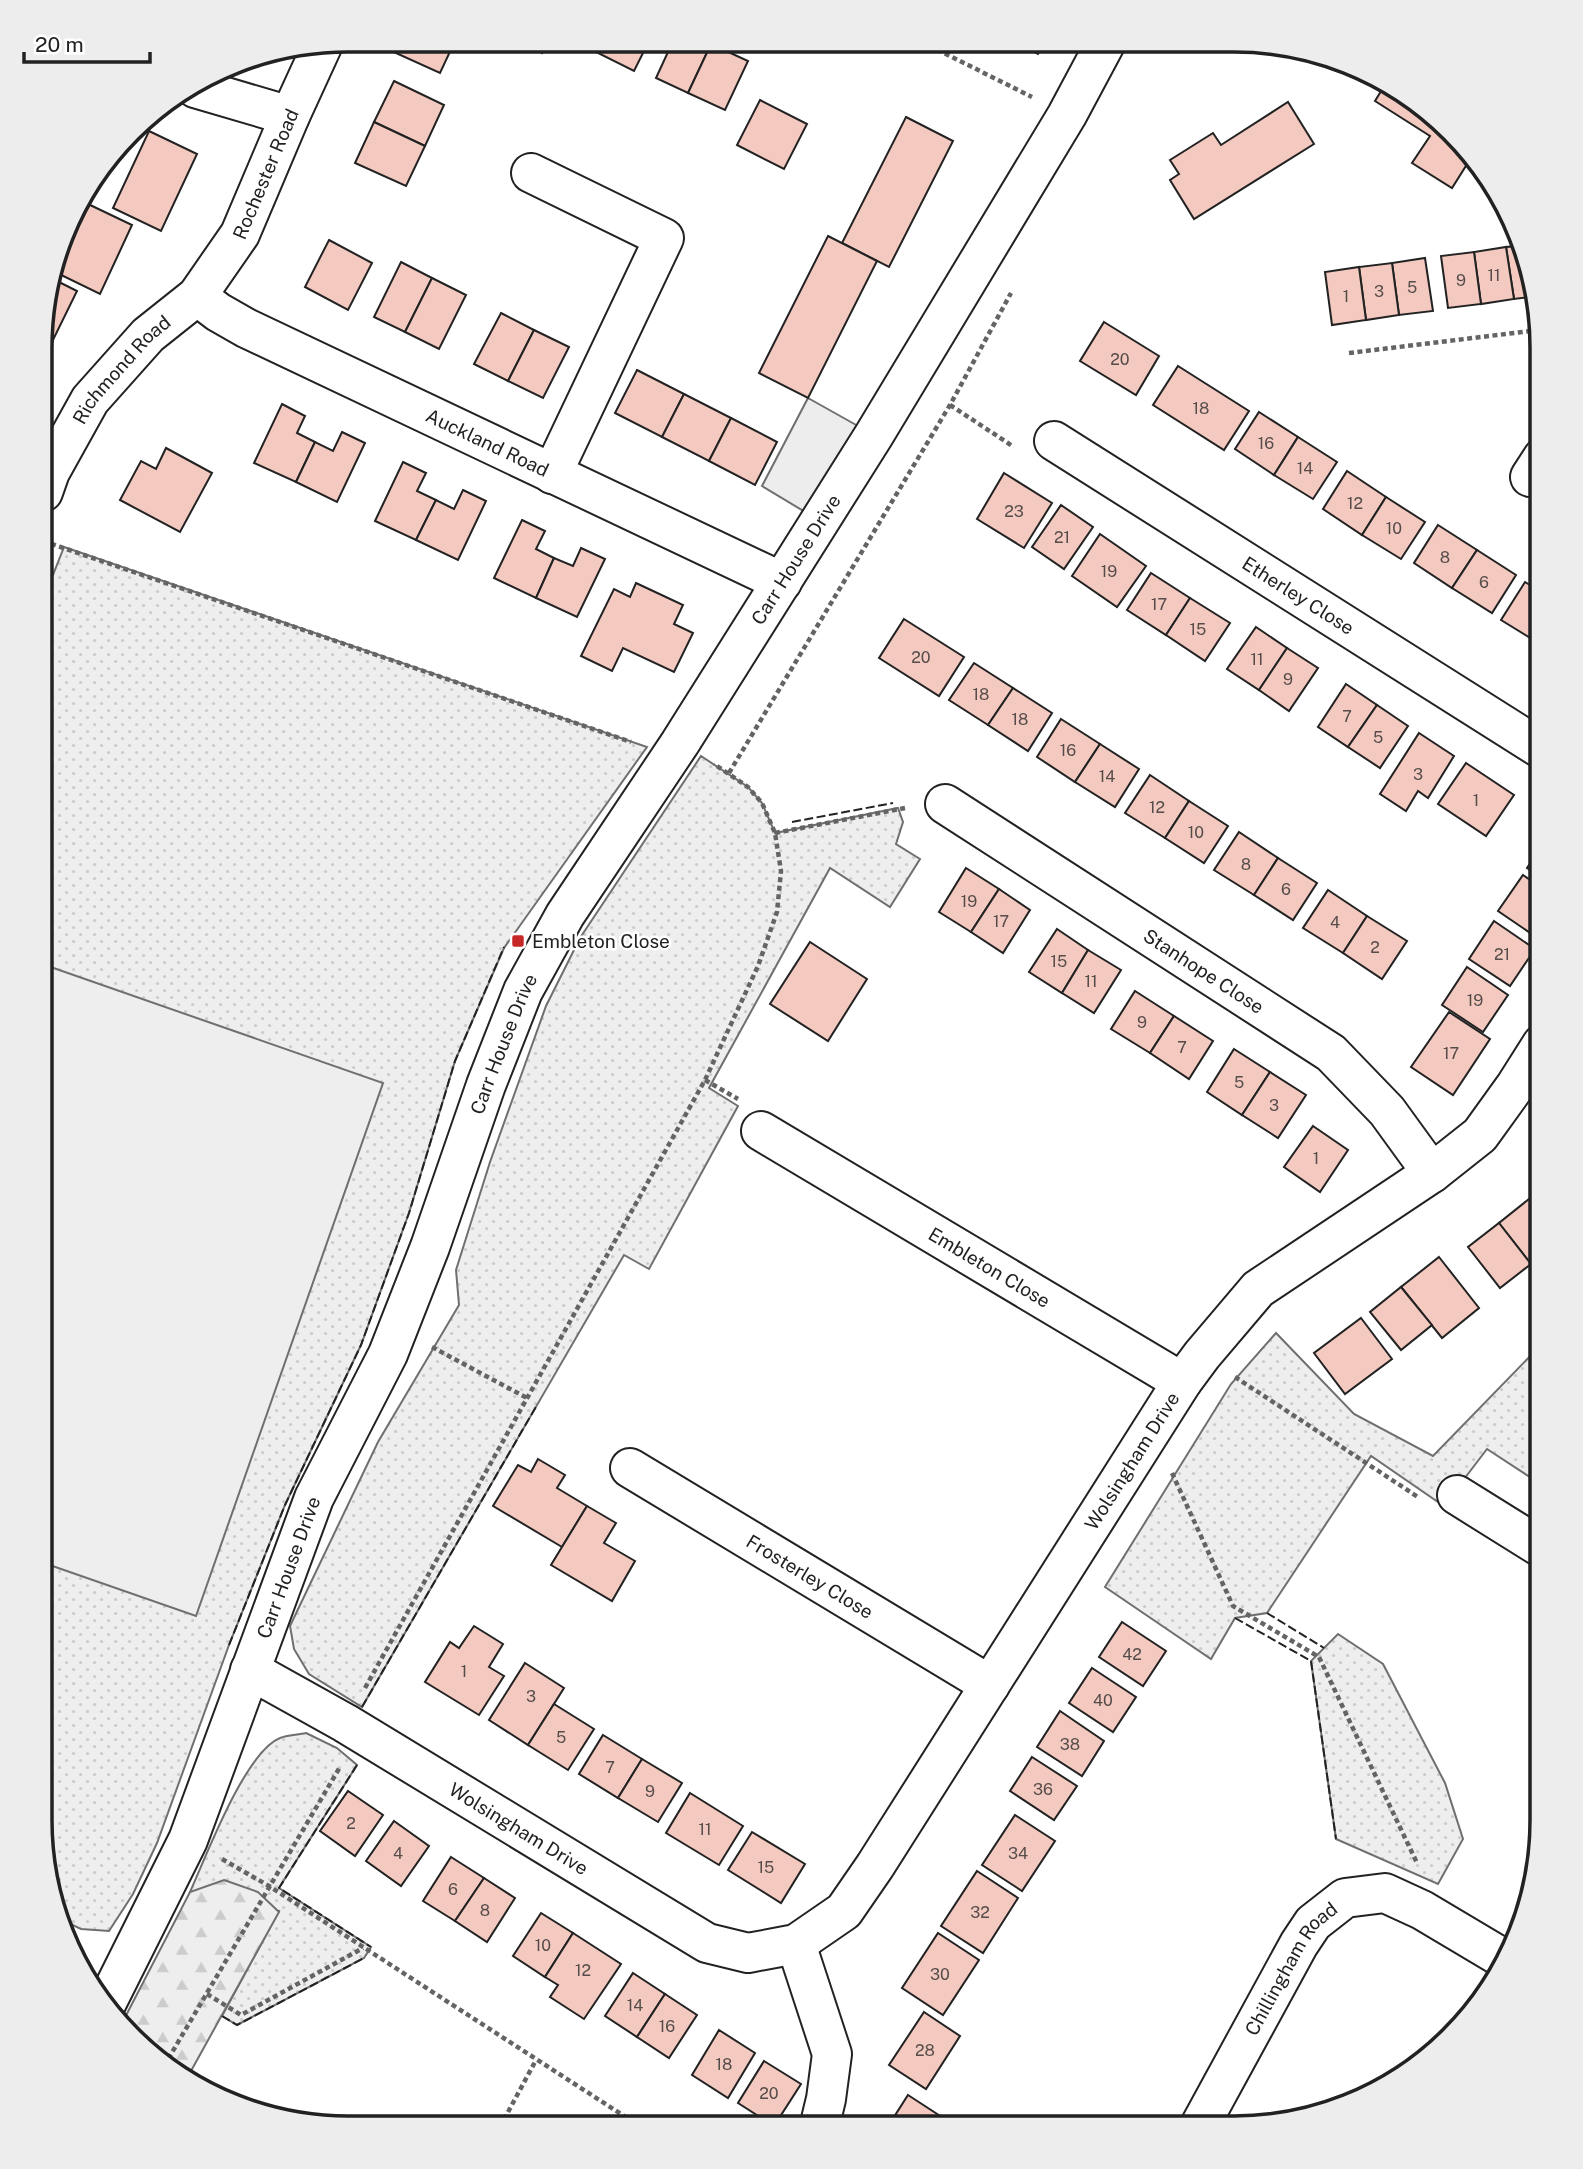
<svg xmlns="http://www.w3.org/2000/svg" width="1583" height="2169" viewBox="0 0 1583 2169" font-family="'Public Sans',sans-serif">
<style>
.grass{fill:url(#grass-dots);stroke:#6f6f6f;stroke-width:2}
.forest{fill:url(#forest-firs);stroke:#6f6f6f;stroke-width:2}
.garden{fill:#eee;stroke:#6f6f6f;stroke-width:2}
.parking{fill:#ededed;stroke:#6f6f6f;stroke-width:2}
.building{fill:#f3c9c0;stroke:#222;stroke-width:2}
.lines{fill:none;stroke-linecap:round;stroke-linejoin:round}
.minor-casing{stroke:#222;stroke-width:42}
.path{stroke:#646464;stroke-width:4.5;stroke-dasharray:5 3.5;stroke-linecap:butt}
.minor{stroke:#fff;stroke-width:38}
.fence{stroke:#222;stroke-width:2;stroke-dasharray:9 3.5;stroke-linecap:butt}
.poi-dot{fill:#c62828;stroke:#fff;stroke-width:2.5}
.labels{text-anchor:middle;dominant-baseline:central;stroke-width:5;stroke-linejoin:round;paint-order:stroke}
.number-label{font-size:16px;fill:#564c4a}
.street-label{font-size:19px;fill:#222;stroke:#fff}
.poi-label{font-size:19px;fill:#222;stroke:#fff;text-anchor:start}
.rim{fill:none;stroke:#222;stroke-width:3.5}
</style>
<defs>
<pattern id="grass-dots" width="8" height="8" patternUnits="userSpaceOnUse" patternTransform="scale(1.75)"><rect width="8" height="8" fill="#eee"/><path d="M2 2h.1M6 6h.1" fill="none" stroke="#ccc" stroke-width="1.8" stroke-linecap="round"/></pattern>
<pattern id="forest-firs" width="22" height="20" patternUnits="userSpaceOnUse" patternTransform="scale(1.75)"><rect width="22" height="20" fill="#eee"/><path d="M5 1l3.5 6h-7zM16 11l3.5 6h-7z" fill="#ccc"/></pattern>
</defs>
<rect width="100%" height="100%" fill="#fff"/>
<!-- grass -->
<g class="grass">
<polygon points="64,547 647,747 504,948 455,1061 409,1213 361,1345 285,1505 229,1645 157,1843 133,1894 109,1931 81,1929 64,1921 40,1821 42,603"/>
<polygon points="701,756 748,787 762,803 775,833 898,808 903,822 896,844 920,859 890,907 830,868 709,1088 738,1106 649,1269 624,1255 362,1707 309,1674 294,1649 290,1626 378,1442 459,1305 456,1270 490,1162 546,1006 580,938"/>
<polygon points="1276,1333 1354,1414 1433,1456 1542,1344 1542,1485 1487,1449 1461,1483 1438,1502 1371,1456 1267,1613 1235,1618 1211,1659 1105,1587 1231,1384"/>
<polygon points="1338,1634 1383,1664 1445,1783 1463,1839 1438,1884 1336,1839 1311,1661"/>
<path d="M306 1733 337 1748 357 1765 279 1888 371 1947 364 1958 237 2025 222 2016 279 1911 190 1892C206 1857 245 1752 280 1738 287 1735 298 1735 306 1733Z"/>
</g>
<!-- forest -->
<polygon class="forest" points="224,1880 258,1892 279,1912 186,2080 177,2077 120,2027 190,1892"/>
<!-- garden -->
<polygon class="garden" points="42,964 383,1083 196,1616 41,1562"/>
<!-- parking -->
<polygon class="parking" points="808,398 874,435 820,521 762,486"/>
<!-- building -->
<g class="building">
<polygon points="391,40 455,41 440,73 387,49"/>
<polygon points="521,41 547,41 542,53"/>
<polygon points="580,41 649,41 634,71 578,43"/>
<polygon points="673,41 706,41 711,44 688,93 656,78"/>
<polygon points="1014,42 1044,42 1038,54"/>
<polygon points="711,44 748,61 725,110 688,93"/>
<polygon points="394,81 444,105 425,146 374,122"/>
<polygon points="1386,83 1422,104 1469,161 1452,188 1412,163 1430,136 1375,101"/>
<polygon points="760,100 807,124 784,169 737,145"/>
<polygon points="1288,102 1314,144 1194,219 1170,180 1179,174 1170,160 1213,133 1221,145"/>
<polygon points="906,117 953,141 889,267 842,243"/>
<polygon points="374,122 425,146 406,186 355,163"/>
<polygon points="149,131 197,154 161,231 113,208"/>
<polygon points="88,204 132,225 100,294 55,272"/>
<polygon points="828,236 877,261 808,398 759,373"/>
<polygon points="329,240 372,263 348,310 305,287"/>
<polygon points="1519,246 1531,297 1514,299 1506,247"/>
<polygon points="1506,247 1514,299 1481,304 1474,252"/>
<polygon points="1474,252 1481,304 1448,308 1441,256"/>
<polygon points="1425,258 1433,311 1399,315 1392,263"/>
<polygon points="401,262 432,278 405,332 374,317"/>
<polygon points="1392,263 1399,315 1366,320 1359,267"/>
<polygon points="1359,267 1366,320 1332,325 1325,272"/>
<polygon points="432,278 466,295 439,349 405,332"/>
<polygon points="53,279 77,291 53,340 43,335 43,308"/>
<polygon points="501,313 534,330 508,381 474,364"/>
<polygon points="1104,322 1159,356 1136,395 1080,361"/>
<polygon points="534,330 569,347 543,398 508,381"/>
<polygon points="43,335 53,340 43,362"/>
<polygon points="1178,366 1249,411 1224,450 1153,405"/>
<polygon points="637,370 684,394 662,437 615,413"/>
<polygon points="684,394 731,418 709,461 662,437"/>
<polygon points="282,404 305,416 297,433 315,442 296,482 254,463"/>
<polygon points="1259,412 1298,437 1274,475 1235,449"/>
<polygon points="731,418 777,442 755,485 709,461"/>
<polygon points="342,432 365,443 337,502 296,482 315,442 333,451"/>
<polygon points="1298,437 1337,462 1313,499 1274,475"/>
<polygon points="166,448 212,473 180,532 120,500 141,461 156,469"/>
<polygon points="403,462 426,473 417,491 436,500 416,540 375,521"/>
<polygon points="1347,471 1386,497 1362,535 1323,509"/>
<polygon points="1004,473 1052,503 1024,548 977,519"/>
<polygon points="463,490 486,501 458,560 416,540 436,500 454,509"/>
<polygon points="1386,497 1425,522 1401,559 1362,535"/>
<polygon points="1061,505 1093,527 1064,569 1032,547"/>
<polygon points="522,520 545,531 536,549 554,558 536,598 494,578"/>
<polygon points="1438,525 1477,550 1452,588 1414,563"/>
<polygon points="1100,534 1146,566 1117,607 1072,576"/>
<polygon points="581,548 605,559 577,617 536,598 554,558 573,566"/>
<polygon points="1477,550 1516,575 1492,613 1452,588"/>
<polygon points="1151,573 1190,598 1166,635 1127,610"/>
<polygon points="1525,582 1543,593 1543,641 1540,644 1501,620"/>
<polygon points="636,583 683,605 674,624 693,633 674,672 623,648 612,671 581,656 614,589 630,597"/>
<polygon points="1190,598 1230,623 1205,661 1166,635"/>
<polygon points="904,619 964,657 939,696 879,658"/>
<polygon points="1256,627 1287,648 1259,690 1227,669"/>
<polygon points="1287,648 1318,668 1289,711 1259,690"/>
<polygon points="974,663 1013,688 988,725 949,700"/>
<polygon points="1346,684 1377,705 1348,747 1318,727"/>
<polygon points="1013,688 1052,713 1028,751 988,725"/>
<polygon points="1377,705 1408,726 1380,768 1348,747"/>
<polygon points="1061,719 1100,744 1075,782 1037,757"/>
<polygon points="1419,733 1454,756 1428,798 1418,791 1406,811 1380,794"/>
<polygon points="1100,744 1139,769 1115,807 1075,782"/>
<polygon points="1466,763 1514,795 1486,836 1438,804"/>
<polygon points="1150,775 1189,801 1165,838 1125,813"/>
<polygon points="1189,801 1228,826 1204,863 1165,838"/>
<polygon points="1239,832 1278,858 1254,895 1214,870"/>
<polygon points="1543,844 1542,878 1527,868"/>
<polygon points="1278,858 1317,883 1293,920 1254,895"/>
<polygon points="966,868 999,889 971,932 939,912"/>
<polygon points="1523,875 1542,888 1542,934 1539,939 1498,911"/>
<polygon points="999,889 1030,910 1003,953 971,932"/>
<polygon points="1328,890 1367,916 1343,953 1303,928"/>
<polygon points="1367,916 1407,941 1382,979 1343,953"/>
<polygon points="1494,921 1535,949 1510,986 1469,959"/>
<polygon points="1057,929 1088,950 1062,993 1029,972"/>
<polygon points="810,942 867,979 828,1041 770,1004"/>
<polygon points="1088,950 1121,970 1094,1013 1062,993"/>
<polygon points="1467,967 1508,995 1483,1032 1442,1005"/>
<polygon points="1135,991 1174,1016 1150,1053 1111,1029"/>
<polygon points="1449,1012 1490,1039 1453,1095 1411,1067"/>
<polygon points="1174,1016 1213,1041 1189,1079 1150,1053"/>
<polygon points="1234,1049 1270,1072 1242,1115 1207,1092"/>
<polygon points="1270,1072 1306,1095 1278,1138 1242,1115"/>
<polygon points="1313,1126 1348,1150 1320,1192 1284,1167"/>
<polygon points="1529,1199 1542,1216 1542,1255 1531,1264 1499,1223"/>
<polygon points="1499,1223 1531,1264 1500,1288 1468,1247"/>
<polygon points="1439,1257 1479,1308 1442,1338 1401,1287"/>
<polygon points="1401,1287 1432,1325 1401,1350 1370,1312"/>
<polygon points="1361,1318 1392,1359 1345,1394 1314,1353"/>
<polygon points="538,1459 565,1475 557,1488 587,1506 562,1547 493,1506 518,1465 531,1472"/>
<polygon points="587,1506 616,1523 604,1543 635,1561 612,1601 551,1565"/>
<polygon points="1122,1622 1166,1651 1143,1686 1099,1657"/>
<polygon points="474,1626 503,1644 489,1667 504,1676 479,1715 425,1682 450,1642 459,1648"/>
<polygon points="525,1663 564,1688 528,1745 489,1720"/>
<polygon points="1092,1668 1136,1697 1113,1732 1069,1703"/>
<polygon points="554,1704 594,1729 568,1770 528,1745"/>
<polygon points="1060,1711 1104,1741 1082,1776 1037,1747"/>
<polygon points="603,1735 642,1759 618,1798 579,1774"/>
<polygon points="1032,1757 1077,1786 1054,1820 1010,1791"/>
<polygon points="642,1759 682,1783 658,1822 618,1798"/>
<polygon points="348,1791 383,1815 355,1856 320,1831"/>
<polygon points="690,1793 743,1826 719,1865 666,1833"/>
<polygon points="1015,1815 1055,1841 1022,1891 982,1865"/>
<polygon points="394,1821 429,1846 401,1886 366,1861"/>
<polygon points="752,1832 805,1864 781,1903 728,1870"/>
<polygon points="451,1857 484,1878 455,1921 423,1901"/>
<polygon points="977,1871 1018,1898 983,1953 941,1926"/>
<polygon points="484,1878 515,1898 487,1942 455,1921"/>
<polygon points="541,1913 573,1933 545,1977 513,1956"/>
<polygon points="573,1933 621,1964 584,2019 550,1997 558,1985 545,1977"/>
<polygon points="938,1933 979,1960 943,2015 902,1988"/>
<polygon points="633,1973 665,1994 637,2037 605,2016"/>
<polygon points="665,1994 697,2015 669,2058 637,2037"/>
<polygon points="924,2012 960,2036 926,2089 889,2065"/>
<polygon points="719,2030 755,2053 728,2098 692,2075"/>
<polygon points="764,2061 801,2084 774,2126 738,2103"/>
<polygon points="908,2095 951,2123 948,2128 887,2128"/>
</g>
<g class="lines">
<!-- minor casing -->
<g class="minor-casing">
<g id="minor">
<polyline points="195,88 290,116"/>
<polyline points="531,173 664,238 552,474"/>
<path id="s1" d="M197 296 218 312 246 328 782 582"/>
<path id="s2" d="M1054 441 1543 750"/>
<polyline points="1530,477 1543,457"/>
<path id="s3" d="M43 492 50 472 90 400 148 335 197 296 240 234 290 116 323 44"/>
<path id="s4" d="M945 804 1331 1053 1387 1111 1432 1173"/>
<path id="s5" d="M761 1131 1182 1382"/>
<path id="s6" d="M630 1468 990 1685"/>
<polyline points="1457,1495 1542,1548"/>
<path id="s7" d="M250 1670 345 1723 707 1943 748 1953 796 1944 844 1911 875 1866 1182 1382 1202 1355 1258 1289 1432 1173 1480 1135 1516 1085 1542 1044"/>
<polyline points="796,1944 832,2054 826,2099 819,2128"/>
<path id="s8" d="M105 2006 188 1840 314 1498 388 1354 430 1247 486 1085 523 991 565 915 680 743 874 435 1067 115 1106 42"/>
<path id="s9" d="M1198 2129 1299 1944 1313 1923 1345 1898 1385 1893 1422 1910 1506 1960"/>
</g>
</g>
<!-- path -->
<g class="path">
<polyline points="922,42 1032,97"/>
<polyline points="1349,353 1539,330"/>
<polyline points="950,405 1014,447"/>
<polyline points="43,541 631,742"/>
<polyline points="729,773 950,405 1011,293"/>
<polyline points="775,833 905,808"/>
<polyline points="705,1080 738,1099"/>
<polyline points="432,1347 527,1398"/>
<polyline points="1235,1377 1418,1497"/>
<polyline points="1172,1473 1233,1606 1319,1657 1417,1863"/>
<polyline points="365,1688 705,1080 758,966 777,912 781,871 775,833 762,803 748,787 714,764"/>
<polyline points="222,1859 269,1886 641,2127"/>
<polyline points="207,1994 241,2015 363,1948"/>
<polyline points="164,2066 340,1767"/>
<polyline points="500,2127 536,2060"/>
</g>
<!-- minor -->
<use href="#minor" class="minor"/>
<!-- fence -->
<g class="fence">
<polyline points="792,822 893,803"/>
<polyline points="1267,1613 1324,1648"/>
<polyline points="1235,1618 1311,1661 1336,1839"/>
<polyline points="229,1645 285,1505 361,1345 409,1213 455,1061 504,947"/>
<polyline points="362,1707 537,1405"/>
<polyline points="357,1765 279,1888 371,1947"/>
<polyline points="222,2016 237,2025 364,1958"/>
</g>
</g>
<!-- markers -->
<rect class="poi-dot" x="511" y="934" width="14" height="14" rx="3.5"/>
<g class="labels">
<!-- number labels -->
<g class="number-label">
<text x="1494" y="275">11</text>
<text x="1461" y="280">9</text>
<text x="1412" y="287">5</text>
<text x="1379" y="291">3</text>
<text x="1346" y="296">1</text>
<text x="1120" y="359">20</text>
<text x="1201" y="408">18</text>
<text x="1266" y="443">16</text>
<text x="1305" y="468">14</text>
<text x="1355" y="503">12</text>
<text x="1014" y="511">23</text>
<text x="1394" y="528">10</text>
<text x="1062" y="537">21</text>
<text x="1445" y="557">8</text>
<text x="1109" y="571">19</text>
<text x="1484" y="582">6</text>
<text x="1159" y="604">17</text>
<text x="1198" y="629">15</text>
<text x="921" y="657">20</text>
<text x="1257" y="659">11</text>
<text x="1288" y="679">9</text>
<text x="981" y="694">18</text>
<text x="1347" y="716">7</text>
<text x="1020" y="719">18</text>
<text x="1378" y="737">5</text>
<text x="1068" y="750">16</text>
<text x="1418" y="774">3</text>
<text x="1107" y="776">14</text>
<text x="1476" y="800">1</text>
<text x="1157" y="807">12</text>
<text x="1196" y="832">10</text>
<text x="1246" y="864">8</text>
<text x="1286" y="889">6</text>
<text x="969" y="901">19</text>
<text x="1001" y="921">17</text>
<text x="1335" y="922">4</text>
<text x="1375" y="947">2</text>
<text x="1502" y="954">21</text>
<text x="1059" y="961">15</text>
<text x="1091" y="981">11</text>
<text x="1475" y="1000">19</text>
<text x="1142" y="1022">9</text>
<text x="1182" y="1047">7</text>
<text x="1451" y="1053">17</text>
<text x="1239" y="1082">5</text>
<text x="1274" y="1105">3</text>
<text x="1316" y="1158">1</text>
<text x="1132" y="1654">42</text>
<text x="464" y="1671">1</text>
<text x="531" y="1696">3</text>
<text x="1103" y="1700">40</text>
<text x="561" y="1737">5</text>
<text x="1070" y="1744">38</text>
<text x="610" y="1767">7</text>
<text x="1043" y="1789">36</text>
<text x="650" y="1791">9</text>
<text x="351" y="1823">2</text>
<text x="705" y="1829">11</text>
<text x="398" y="1853">4</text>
<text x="1018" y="1853">34</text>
<text x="766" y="1867">15</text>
<text x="453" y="1889">6</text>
<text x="485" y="1910">8</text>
<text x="980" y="1912">32</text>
<text x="543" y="1945">10</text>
<text x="583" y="1970">12</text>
<text x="940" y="1974">30</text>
<text x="635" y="2005">14</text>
<text x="667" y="2026">16</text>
<text x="925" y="2050">28</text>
<text x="724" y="2064">18</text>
<text x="769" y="2093">20</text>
</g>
<!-- street labels -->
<g class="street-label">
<text stroke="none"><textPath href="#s3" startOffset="394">Rochester Road</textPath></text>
<text stroke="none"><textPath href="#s3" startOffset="147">Richmond Road</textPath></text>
<text stroke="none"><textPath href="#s1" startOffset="326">Auckland Road</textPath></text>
<text stroke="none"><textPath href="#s8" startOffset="1610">Carr House Drive</textPath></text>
<text stroke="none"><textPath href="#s2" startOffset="289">Etherley Close</textPath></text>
<text stroke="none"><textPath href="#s4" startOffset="308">Stanhope Close</textPath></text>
<text stroke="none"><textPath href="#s8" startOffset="1043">Carr House Drive</textPath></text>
<text stroke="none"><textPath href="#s5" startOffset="266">Embleton Close</textPath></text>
<text stroke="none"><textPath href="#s7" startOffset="1216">Wolsingham Drive</textPath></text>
<text stroke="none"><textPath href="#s8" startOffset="476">Carr House Drive</textPath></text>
<text stroke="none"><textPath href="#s6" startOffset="210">Frosterley Close</textPath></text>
<text stroke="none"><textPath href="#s7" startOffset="312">Wolsingham Drive</textPath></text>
<text stroke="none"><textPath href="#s9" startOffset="186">Chillingham Road</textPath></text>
</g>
<!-- poi labels -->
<g class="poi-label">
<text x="532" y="941">Embleton Close</text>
</g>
</g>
<!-- crop -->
<path d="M0 0H1583V2169H0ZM348 52H1234A296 296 0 0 1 1530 348V1820A296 296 0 0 1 1234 2116H348A296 296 0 0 1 52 1820V348A296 296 0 0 1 348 52Z" fill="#ededed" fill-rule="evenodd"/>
<path class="rim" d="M348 52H1234A296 296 0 0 1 1530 348V1820A296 296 0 0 1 1234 2116H348A296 296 0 0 1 52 1820V348A296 296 0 0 1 348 52Z"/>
<!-- scale -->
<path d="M24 52v10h126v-10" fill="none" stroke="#222222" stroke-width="3.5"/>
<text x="35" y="52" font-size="21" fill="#222222" stroke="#ffffff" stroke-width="5" paint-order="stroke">20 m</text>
</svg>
